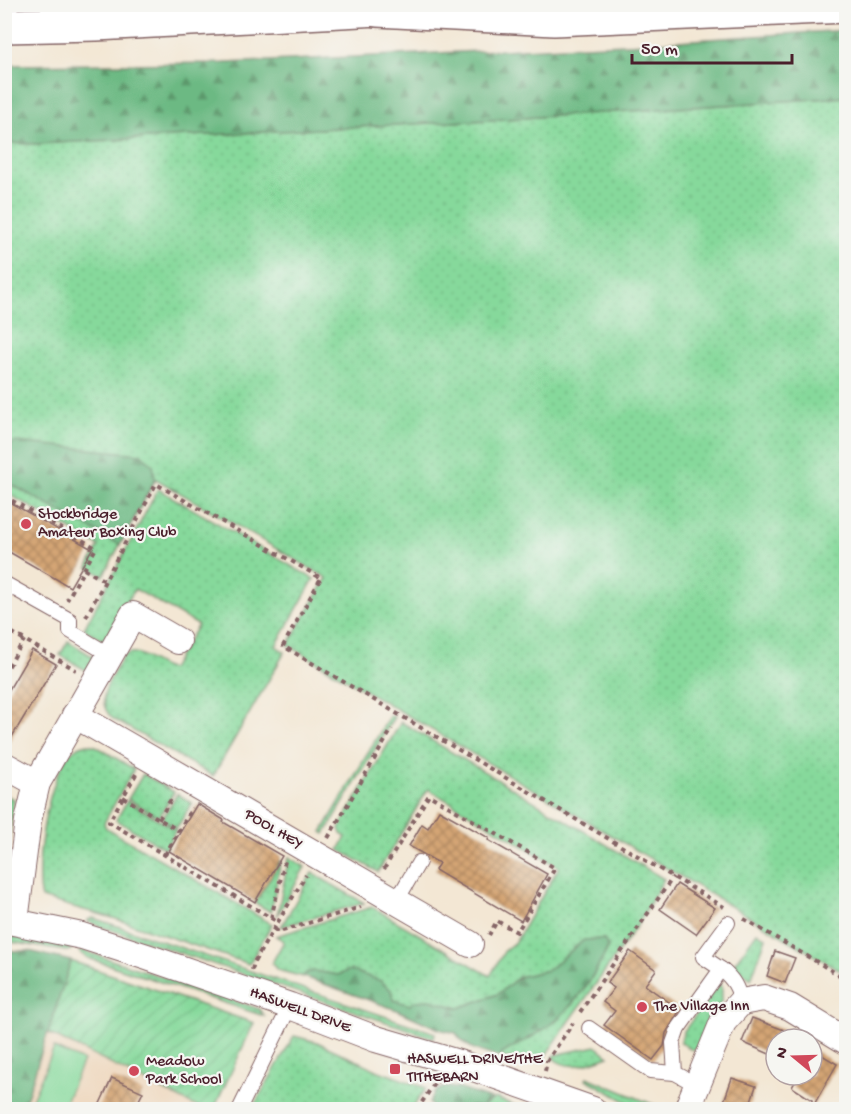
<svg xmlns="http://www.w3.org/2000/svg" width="851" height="1114" viewBox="0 0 851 1114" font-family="'Gochi Hand',sans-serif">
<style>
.built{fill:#eed6bb}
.grass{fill:url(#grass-dots);stroke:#687c63;stroke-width:1.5}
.forest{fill:url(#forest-firs);stroke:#5b6c57;stroke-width:1.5}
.park{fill:#86d99b;stroke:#687c63;stroke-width:1.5}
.garden{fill:url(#garden-furrows);stroke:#687c63;stroke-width:1.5}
.building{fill:url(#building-cross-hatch)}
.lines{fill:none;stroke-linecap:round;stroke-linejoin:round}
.lane-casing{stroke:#856566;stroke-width:16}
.street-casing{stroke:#856566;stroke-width:28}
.highway-casing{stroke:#856566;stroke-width:36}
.path{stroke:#856566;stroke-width:4;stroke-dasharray:4.5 4.5;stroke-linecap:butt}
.lane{stroke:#fff;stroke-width:14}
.street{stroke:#fff;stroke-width:26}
.highway{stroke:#fff;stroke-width:33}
.poi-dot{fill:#d1495b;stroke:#f6f6f2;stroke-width:2}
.labels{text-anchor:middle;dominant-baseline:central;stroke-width:4.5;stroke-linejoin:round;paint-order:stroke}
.poi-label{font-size:16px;fill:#4a1f2b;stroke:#f6f6f2;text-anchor:start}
.street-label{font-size:16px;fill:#4a1f2b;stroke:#f6f6f2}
</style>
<defs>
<pattern id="grass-dots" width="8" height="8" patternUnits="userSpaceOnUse" patternTransform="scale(1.5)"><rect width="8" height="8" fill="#86d99b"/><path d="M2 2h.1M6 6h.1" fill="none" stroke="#75ba86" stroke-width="1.8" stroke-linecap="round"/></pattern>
<pattern id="forest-firs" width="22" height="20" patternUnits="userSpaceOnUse" patternTransform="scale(1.5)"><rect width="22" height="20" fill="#6cb983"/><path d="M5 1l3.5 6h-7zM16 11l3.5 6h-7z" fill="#5b966b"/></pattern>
<pattern id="garden-furrows" width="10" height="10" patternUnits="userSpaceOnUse" patternTransform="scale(1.5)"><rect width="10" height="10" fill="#86d99b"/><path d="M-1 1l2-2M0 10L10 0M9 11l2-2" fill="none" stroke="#75ba86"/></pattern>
<pattern id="building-cross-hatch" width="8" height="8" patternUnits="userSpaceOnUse" patternTransform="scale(1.5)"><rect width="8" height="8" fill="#d4a575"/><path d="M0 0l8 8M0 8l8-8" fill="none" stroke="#ae8660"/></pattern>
</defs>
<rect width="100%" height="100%" fill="#f6f6f2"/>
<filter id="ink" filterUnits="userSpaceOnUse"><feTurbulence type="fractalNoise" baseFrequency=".0167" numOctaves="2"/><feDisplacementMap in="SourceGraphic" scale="12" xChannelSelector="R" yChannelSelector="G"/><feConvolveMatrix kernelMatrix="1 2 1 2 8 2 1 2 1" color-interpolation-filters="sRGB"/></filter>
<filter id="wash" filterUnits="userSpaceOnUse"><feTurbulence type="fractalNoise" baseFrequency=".008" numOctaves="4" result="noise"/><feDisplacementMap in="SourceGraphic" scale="24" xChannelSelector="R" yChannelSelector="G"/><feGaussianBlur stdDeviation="1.35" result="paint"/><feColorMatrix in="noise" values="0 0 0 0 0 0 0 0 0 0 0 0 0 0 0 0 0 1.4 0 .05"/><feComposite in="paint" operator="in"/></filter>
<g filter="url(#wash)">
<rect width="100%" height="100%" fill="#f3e7d4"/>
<!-- built -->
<polygon class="built" points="71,961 254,1023 214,1109 23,1110"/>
<!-- grass -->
<g class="grass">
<polygon points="846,97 846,974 288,645 327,578 156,479 103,576 88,567 99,546 5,492 5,143 36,144 507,119"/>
<path d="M158 489 314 579 276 646 285 652 213 776 113 719C92 700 112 677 123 657 137 643 155 668 171 669L198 625 135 589 104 641 84 629Z"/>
<polygon points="68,641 95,658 87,671 60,655"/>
<polygon points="390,715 394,717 325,834 322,832"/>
<path d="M401 722 664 879 638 924 541 1062 498 1057C511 1047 524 1042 538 1033 569 1015 593 980 608 948L604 939 584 940 548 970 519 977 498 994 459 1008 429 1000 410 1005 392 1000 351 970 338 975 314 971 306 973 304 977 277 970 272 963 284 941 276 936 372 907 490 976 505 950 516 941 559 867 428 789 378 872 339 850 346 837 341 834 339 828Z"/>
<path d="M88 744 96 746 134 769 104 823 106 828 272 924 249 964 116 919 41 898C33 870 48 767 75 749 79 746 84 745 88 744Z"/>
<polygon points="143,774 174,792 159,817 128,799"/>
<polygon points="177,794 192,803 177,828 162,819"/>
<polygon points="5,795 14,799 5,870"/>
<polygon points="127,801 176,830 165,849 116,820"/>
<polygon points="289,857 305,867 277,916"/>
<polygon points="281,860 271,912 255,903"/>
<polygon points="312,873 364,903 281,927"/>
<polygon points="93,918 435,1033 434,1038 88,922 88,920"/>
<polygon points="757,932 766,938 751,979 733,965"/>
<polygon points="4,935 45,941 71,948 71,950 66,951 5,941"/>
<polygon points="81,950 259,1009 264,1016 88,958 79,952"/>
<polygon points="719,983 722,988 722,1001 712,1014 699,1047 692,1050 680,1042 684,1031"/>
<polygon points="294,1036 317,1042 379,1071 426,1088 412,1109 252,1109"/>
<path d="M596 1046 609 1056C591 1062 570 1073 553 1058L555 1055Z"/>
<polygon points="587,1077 664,1109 639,1109 586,1079"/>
<polygon points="495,1098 524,1109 454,1110 459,1106 481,1107"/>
</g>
<!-- forest -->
<g class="forest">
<polygon points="846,30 846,97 507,119 36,144 5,143 5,65 224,63 647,43"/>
<polygon points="14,442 141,454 153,465 155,479 120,545 5,481 5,452"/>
<path d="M604 939 608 947C593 979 569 1015 538 1033 524 1042 511 1047 498 1057 481 1052 466 1049 456 1033L439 1029 397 1010 304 977 306 973 314 971 338 975 350 970 381 981 391 990 393 1000 410 1005 415 1001 429 1000 459 1008 498 994 519 977 548 970 584 940Z"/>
<polygon points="5,951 29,951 71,961 23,1109 5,1109"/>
<path d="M446 1087 458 1088 491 1099 481 1107C464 1105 450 1110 433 1109L429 1102C434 1093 436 1089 446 1087Z"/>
</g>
<!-- park -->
<polygon class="park" points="54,1048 83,1061 62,1109 37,1109 29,1106"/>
<!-- garden -->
<polygon class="garden" points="71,961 254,1023 214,1109 201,1109 48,1033"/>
<g id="blocks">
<!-- building -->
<g class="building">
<polygon points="4,499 92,549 70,587 4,549"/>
<polygon points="32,650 56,664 4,750 4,698"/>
<polygon points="197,804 224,820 223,822 282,856 255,902 169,851"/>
<polygon points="439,810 489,838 488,840 547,874 521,921 435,870 439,863 409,846 422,824 428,828"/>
<polygon points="677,884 715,908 696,934 660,909"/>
<polygon points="630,951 656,970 645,985 680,1010 666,1033 664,1046 653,1060 604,1025 615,1011 603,1002 614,988 607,983"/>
<polygon points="775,951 795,958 785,983 767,976"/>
<polygon points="752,1018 784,1030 781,1039 776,1039 776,1050 774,1056 742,1042"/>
<polygon points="812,1049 837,1064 812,1108 812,1100 792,1087 799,1075 812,1075"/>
<polygon points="112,1078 143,1092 134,1110 97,1110"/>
<polygon points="732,1078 756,1086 748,1110 721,1110"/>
</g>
</g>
</g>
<g filter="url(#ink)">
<use href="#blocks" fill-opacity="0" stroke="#856566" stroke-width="1.5"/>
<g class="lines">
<!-- lane casing -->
<g class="lane-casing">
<g id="lane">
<polyline points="4,583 70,620 70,631 110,655"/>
<polyline points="396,902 419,862"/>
<path d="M721 969C733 979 738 987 741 1002"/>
<polyline points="589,1028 650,1071 675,1073"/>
<polyline points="697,1085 675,1073 673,1043 678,1029 721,969 703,957 728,923"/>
<polyline points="239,1110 290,1006"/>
</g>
</g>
<!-- street casing -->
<g class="street-casing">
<g id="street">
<polyline points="75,715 470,944"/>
<polyline points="4,765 37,783"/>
<polyline points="4,920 82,936 147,957 290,1006 376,1039 465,1065 593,1110"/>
<polyline points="15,921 28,821 37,783 133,615 178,641"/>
<polyline points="687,1110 723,1022 741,1002 764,998 790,1007 846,1041"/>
</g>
</g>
<!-- highway casing -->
<g class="highway-casing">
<g id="highway">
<polyline points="377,10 554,19 846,6"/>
<polyline points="4,26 96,24 398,8"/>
</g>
</g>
<!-- path -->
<g class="path">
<polyline points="4,496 96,548 67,600"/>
<polyline points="84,569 105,581"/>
<polyline points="86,617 156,484 321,578 283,646 724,907"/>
<polyline points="4,628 76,670"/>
<polyline points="4,674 24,640"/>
<polyline points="136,774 109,822 278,922"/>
<polyline points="123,797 179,831"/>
<polyline points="159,819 173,796"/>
<polyline points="328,838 392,729"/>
<polyline points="165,855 192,808"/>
<polyline points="384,869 429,795 555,868 517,932 497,921 489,935"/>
<polyline points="271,918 285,861"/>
<polyline points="744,919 846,979"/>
<polyline points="274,929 279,932 361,907"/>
<polyline points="252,970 254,962 306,875"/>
<polyline points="580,1012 673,877"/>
<polyline points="545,1071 547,1061 573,1023"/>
<polyline points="417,1110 435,1082 438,1082"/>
</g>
<!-- lane -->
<use href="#lane" class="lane"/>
<!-- street -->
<use href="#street" class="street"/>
<!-- highway -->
<use href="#highway" class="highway"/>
</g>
</g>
<!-- markers -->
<g class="poi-dot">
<circle cx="26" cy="524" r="6"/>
<circle cx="642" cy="1007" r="6"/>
<rect x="389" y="1063" width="12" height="12" rx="3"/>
<circle cx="134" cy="1071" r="6"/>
</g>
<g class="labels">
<!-- poi labels -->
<g class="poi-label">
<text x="38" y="515">Stockbridge<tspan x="38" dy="18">Amateur Boxing Club</tspan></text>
<text x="654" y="1007">The Village Inn</text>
<text x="407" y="1060">HASWELL DRIVE/THE<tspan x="407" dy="18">TITHEBARN</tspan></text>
<text x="146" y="1062">Meadow<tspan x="146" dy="18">Park School</tspan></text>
</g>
<!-- street labels -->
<g class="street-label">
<text transform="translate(273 830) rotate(30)">POOL HEY</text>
<text transform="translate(300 1011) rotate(20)">HASWELL DRIVE</text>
</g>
</g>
<!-- margin -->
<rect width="851" height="1114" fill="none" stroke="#f6f6f2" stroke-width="24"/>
<!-- north arrow -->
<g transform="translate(794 1057) rotate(289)"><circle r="28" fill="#f6f6f2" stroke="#b1a0a2" stroke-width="1.5"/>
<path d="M0-4.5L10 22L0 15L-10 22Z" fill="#d1495b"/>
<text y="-9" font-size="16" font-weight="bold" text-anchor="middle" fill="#4a1f2b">N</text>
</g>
<!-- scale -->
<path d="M632 54v9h160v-9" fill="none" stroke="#4a1f2b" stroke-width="3"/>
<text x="641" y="54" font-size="18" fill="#4a1f2b" stroke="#f6f6f2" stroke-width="4.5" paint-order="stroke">50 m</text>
</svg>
